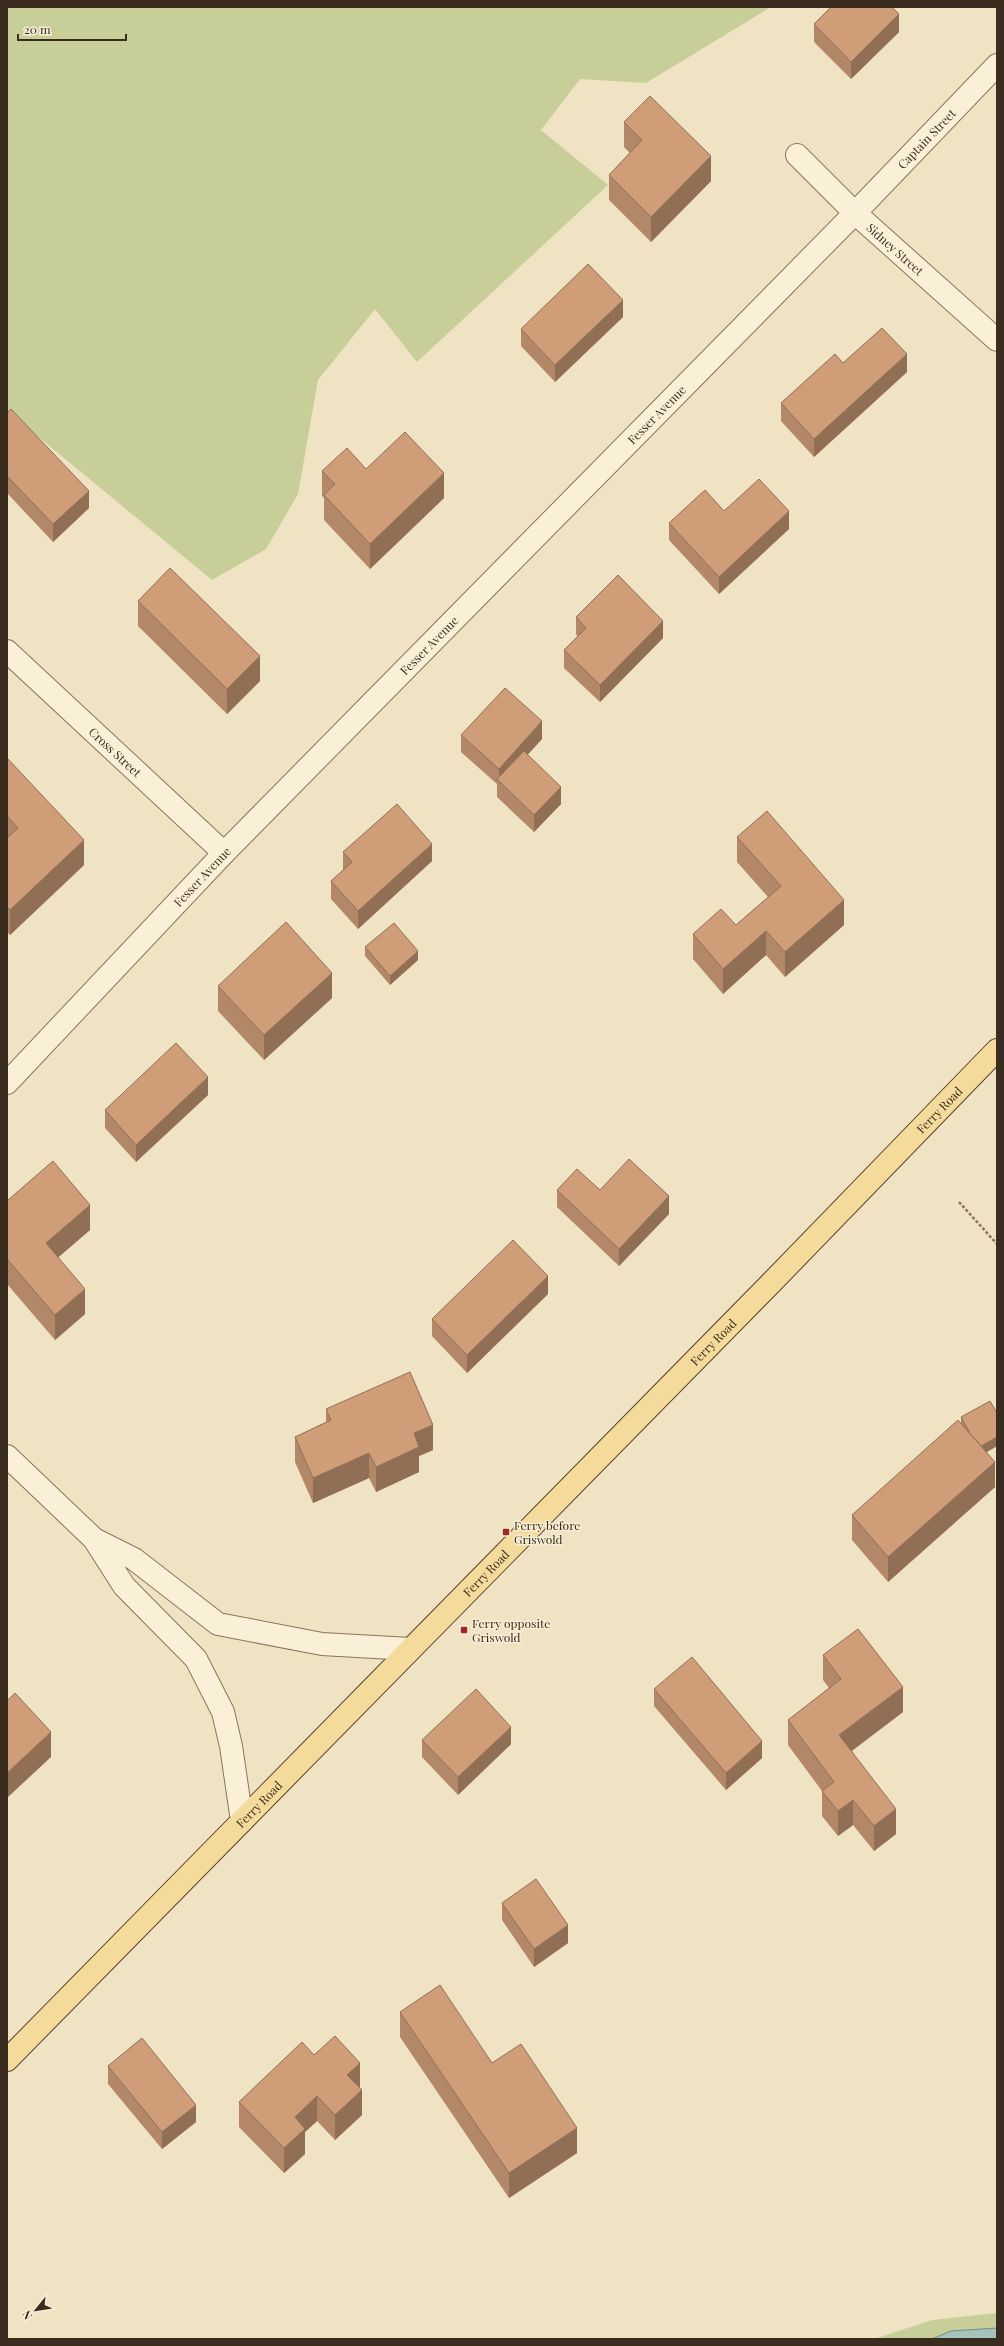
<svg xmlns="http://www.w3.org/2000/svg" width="1004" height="2346" viewBox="0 0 1004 2346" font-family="'Playfair Display',serif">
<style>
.green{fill:#c7ce97}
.water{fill:#a6c3bb;stroke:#6c9189}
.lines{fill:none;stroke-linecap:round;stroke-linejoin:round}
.minor-casing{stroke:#8b755a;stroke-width:24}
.tertiary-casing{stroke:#8b755a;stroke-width:24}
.primary-casing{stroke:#59432e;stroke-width:24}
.path{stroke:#8b755a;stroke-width:2.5;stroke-dasharray:3 2;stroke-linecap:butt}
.minor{stroke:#faf0d8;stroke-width:22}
.tertiary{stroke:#faf0d8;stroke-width:22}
.primary{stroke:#f4da9b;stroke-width:22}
.wall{fill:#b28868}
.shaded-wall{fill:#916f55}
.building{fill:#cf9e79;stroke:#916f55}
.poi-dot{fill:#9c2928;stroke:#f7edd4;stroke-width:1.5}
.labels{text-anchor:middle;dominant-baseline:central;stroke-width:3;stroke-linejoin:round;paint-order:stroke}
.street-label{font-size:12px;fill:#3a2c1e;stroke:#f7edd4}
.poi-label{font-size:12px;fill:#3a2c1e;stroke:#f7edd4;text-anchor:start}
</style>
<rect width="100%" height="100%" fill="#f0e3c4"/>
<!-- green -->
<g class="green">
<polygon points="7,7 771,7 646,83 580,79 541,130 608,185 417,362 375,309 318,380 298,494 266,549 212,580 7,411"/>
<polygon points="997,2313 997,2339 874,2339 932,2320"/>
</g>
<!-- water -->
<polygon class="water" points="997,2328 997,2339 932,2339 951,2331"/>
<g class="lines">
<!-- minor casing -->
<g class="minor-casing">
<g id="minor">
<path id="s1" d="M797 155 855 213 997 340"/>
<path id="s2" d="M7 651 224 853"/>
<path id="s3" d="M7 1083 224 853 855 213 997 65"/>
</g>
</g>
<!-- tertiary casing -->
<g class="tertiary-casing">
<g id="tertiary">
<polyline points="7,1456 94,1539 124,1586 196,1659 223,1712 231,1746 242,1821"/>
<polyline points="94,1539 134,1559 218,1624 322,1644 410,1649"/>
</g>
</g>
<!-- primary casing -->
<g class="primary-casing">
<g id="primary">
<path id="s4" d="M7 2060 772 1282 997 1050"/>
</g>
</g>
<!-- path -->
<polyline class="path" points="959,1202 997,1244"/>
<!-- minor -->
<use href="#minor" class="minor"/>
<!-- tertiary -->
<use href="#tertiary" class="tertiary"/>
<!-- primary -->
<use href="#primary" class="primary"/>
</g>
<!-- wall -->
<g class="wall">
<polygon points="814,24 899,32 851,79 814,42"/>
<polygon points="624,122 711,181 651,242 609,200 609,175 630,153 624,147"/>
<polygon points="623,317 555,382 521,346 521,329"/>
<polygon points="843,363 907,372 814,457 781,421 781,403"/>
<polygon points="7,413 89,508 53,542 7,493"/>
<polygon points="366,469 444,498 370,569 324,520 324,498 322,496 322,471"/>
<polygon points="724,511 789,529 719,594 669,540 669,523"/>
<polygon points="138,601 260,681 227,714 138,626"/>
<polygon points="576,617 663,638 600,702 564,668 564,650 578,637 576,634"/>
<polygon points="461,735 542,739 527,755 561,804 534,832 497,797 497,784 461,752"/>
<polygon points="7,760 84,865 10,935 7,932"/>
<polygon points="737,837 844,925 785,977 766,955 723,994 693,959 693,934 736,925 768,897 737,862"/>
<polygon points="343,852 432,861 358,929 331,899 331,881 343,870"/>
<polygon points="365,947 418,960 390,985 365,956"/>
<polygon points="218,986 332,998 264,1060 218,1011"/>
<polygon points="208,1095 136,1162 105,1128 105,1110"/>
<polygon points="557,1190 600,1190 669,1214 619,1266 557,1207"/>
<polygon points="7,1201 90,1230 58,1257 85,1314 55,1340 7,1284"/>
<polygon points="548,1294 467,1373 432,1336 432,1319"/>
<polygon points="326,1409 433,1450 419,1456 419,1472 376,1492 369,1478 313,1503 295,1462 295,1437 326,1422"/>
<polygon points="997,1413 997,1446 986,1452 995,1487 888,1582 852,1540 852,1515 961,1423 961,1417"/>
<polygon points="823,1655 903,1712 852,1751 896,1834 874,1851 853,1825 838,1836 822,1816 822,1791 788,1745 788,1720 829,1688 823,1680"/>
<polygon points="654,1689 762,1758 726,1790 654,1706"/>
<polygon points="422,1740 511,1744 458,1795 422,1757"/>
<polygon points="502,1903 568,1943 534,1967 502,1920"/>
<polygon points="400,2012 577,2153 509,2198 400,2037"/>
<polygon points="314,2055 360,2088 362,2115 335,2140 317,2121 305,2132 305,2154 284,2173 239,2127 239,2102"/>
<polygon points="108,2066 196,2122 162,2149 108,2084"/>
</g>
<!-- shaded-wall -->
<g class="shaded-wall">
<polygon points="899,14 899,32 851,79 851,62"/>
<polygon points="711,156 711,181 651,242 651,217"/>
<polygon points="623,300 623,317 555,382 555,365"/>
<polygon points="907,354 907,372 814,457 814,439"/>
<polygon points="444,473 444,498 370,569 370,544"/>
<polygon points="89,491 89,508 53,542 53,524"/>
<polygon points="789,511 789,529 719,594 719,577"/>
<polygon points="663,621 663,638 600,702 600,685"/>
<polygon points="260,656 260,681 227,714 227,689"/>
<polygon points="542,721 542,739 501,784 499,781 499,769"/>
<polygon points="561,787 561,804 534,832 534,815"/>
<polygon points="84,840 84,865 10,935 10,910"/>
<polygon points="432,844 432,861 358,929 358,911"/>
<polygon points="844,900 844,925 785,977 785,952"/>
<polygon points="766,931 766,955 723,994 723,969"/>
<polygon points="418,951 418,960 390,985 390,976"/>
<polygon points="332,973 332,998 264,1060 264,1035"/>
<polygon points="208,1077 208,1095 136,1162 136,1145"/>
<polygon points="669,1196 669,1214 619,1266 619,1249"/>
<polygon points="90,1205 90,1230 46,1268 46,1243"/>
<polygon points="548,1276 548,1294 467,1373 467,1355"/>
<polygon points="85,1289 85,1314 55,1340 55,1315"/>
<polygon points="433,1425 433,1450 419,1456 419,1472 376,1492 376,1467 414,1433"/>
<polygon points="997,1437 997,1446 979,1457 979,1448"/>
<polygon points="369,1453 369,1478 313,1503 313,1478"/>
<polygon points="995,1462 995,1487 888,1582 888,1557"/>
<polygon points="903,1687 903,1712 839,1760 839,1735"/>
<polygon points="511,1727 511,1744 458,1795 458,1777"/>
<polygon points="51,1732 51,1757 7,1798 7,1773"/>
<polygon points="762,1741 762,1758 726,1790 726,1773"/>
<polygon points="853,1800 853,1825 838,1836 838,1811"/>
<polygon points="896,1809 896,1834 874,1851 874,1826"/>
<polygon points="568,1925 568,1943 534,1967 534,1949"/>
<polygon points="360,2063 360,2088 347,2075"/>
<polygon points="362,2090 362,2115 335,2140 335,2115"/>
<polygon points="317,2096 317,2121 305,2132 305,2154 284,2173 284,2148 295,2117"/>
<polygon points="196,2105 196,2122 162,2149 162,2132"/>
<polygon points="577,2128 577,2153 509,2198 509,2173"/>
</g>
<!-- building -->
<g class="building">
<polygon points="831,7 892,7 899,14 851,62 814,24"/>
<polygon points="650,96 711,156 651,217 609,175 642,140 624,122"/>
<polygon points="588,264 623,300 555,365 521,329"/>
<polygon points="882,328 907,354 814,439 781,403 835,354 843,363"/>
<polygon points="11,409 89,491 53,524 7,476 7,413"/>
<polygon points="405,432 444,473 370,544 324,495 335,484 322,471 347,448 366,469"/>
<polygon points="759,479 789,511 719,577 669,523 705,490 724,511"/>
<polygon points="170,568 260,656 227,689 138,601"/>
<polygon points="618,575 663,621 600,685 564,650 586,628 576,617"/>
<polygon points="505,688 542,721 499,769 461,735"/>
<polygon points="524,751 561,787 534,815 497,779"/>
<polygon points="8,759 84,840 10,910 7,907 7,838 18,828 7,816 7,760"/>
<polygon points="397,804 432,844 358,911 331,881 352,862 343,852"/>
<polygon points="767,811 844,900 785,952 766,931 723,969 693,934 721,909 736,925 781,886 737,837"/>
<polygon points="286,922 332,973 264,1035 218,986"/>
<polygon points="394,923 418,951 390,976 365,947"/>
<polygon points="176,1043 208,1077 136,1145 105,1110"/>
<polygon points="629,1159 669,1196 619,1249 557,1190 577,1169 600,1190"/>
<polygon points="53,1161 90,1205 46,1243 85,1289 55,1315 7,1259 7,1201"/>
<polygon points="513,1240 548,1276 467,1355 432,1319"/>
<polygon points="410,1372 433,1425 414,1433 419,1447 376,1467 369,1453 313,1478 295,1437 331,1420 326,1409"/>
<polygon points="990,1401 997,1413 997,1437 981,1446 971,1435 961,1417"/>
<polygon points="958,1420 995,1462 888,1557 852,1515"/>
<polygon points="858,1629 903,1687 839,1735 896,1809 874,1826 853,1800 838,1811 822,1791 834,1782 788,1720 841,1679 823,1655"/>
<polygon points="692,1657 762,1741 726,1773 654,1689"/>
<polygon points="476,1689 511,1727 458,1777 422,1740"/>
<polygon points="15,1693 51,1732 7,1773 7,1701"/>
<polygon points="536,1879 568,1925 534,1949 502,1903"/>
<polygon points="440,1985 492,2063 521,2044 577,2128 509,2173 400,2012"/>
<polygon points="335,2036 360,2063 347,2075 362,2090 335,2115 317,2096 295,2117 305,2129 284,2148 239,2102 302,2042 314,2055"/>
<polygon points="142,2038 196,2105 162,2132 108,2066"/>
</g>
<!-- markers -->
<g class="poi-dot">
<rect x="502" y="1528" width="8" height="8" rx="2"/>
<rect x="460" y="1626" width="8" height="8" rx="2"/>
</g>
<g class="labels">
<!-- street labels -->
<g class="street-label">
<text stroke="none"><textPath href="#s3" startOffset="1318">Captain Street</textPath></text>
<text stroke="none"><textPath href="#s1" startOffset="136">Sidney Street</textPath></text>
<text stroke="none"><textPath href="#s3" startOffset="932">Fesser Avenue</textPath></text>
<text stroke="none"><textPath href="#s3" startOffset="608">Fesser Avenue</textPath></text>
<text stroke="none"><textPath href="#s2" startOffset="148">Cross Street</textPath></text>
<text stroke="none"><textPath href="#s3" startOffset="284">Fesser Avenue</textPath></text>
<text stroke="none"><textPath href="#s4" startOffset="1331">Ferry Road</textPath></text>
<text stroke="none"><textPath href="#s4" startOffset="1007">Ferry Road</textPath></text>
<text stroke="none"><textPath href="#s4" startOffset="683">Ferry Road</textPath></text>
<text stroke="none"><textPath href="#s4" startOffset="359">Ferry Road</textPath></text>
</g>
<!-- poi labels -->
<g class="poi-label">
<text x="514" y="1525">Ferry before<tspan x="514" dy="14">Griswold</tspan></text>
<text x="472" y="1623">Ferry opposite<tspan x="472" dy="14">Griswold</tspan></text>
</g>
</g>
<!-- border -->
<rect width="1004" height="2346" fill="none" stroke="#3a2c1e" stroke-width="16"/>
<!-- north arrow -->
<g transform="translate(36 2310) rotate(240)" stroke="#f7edd4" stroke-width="3" paint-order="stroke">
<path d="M0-3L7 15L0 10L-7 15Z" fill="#3a2c1e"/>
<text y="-6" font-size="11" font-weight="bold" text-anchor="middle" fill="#3a2c1e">N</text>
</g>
<!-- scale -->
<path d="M18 34v6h108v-6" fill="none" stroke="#3a2c1e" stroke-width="2"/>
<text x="24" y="34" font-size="12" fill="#3a2c1e" stroke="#f7edd4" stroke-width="3" paint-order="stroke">20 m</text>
</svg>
